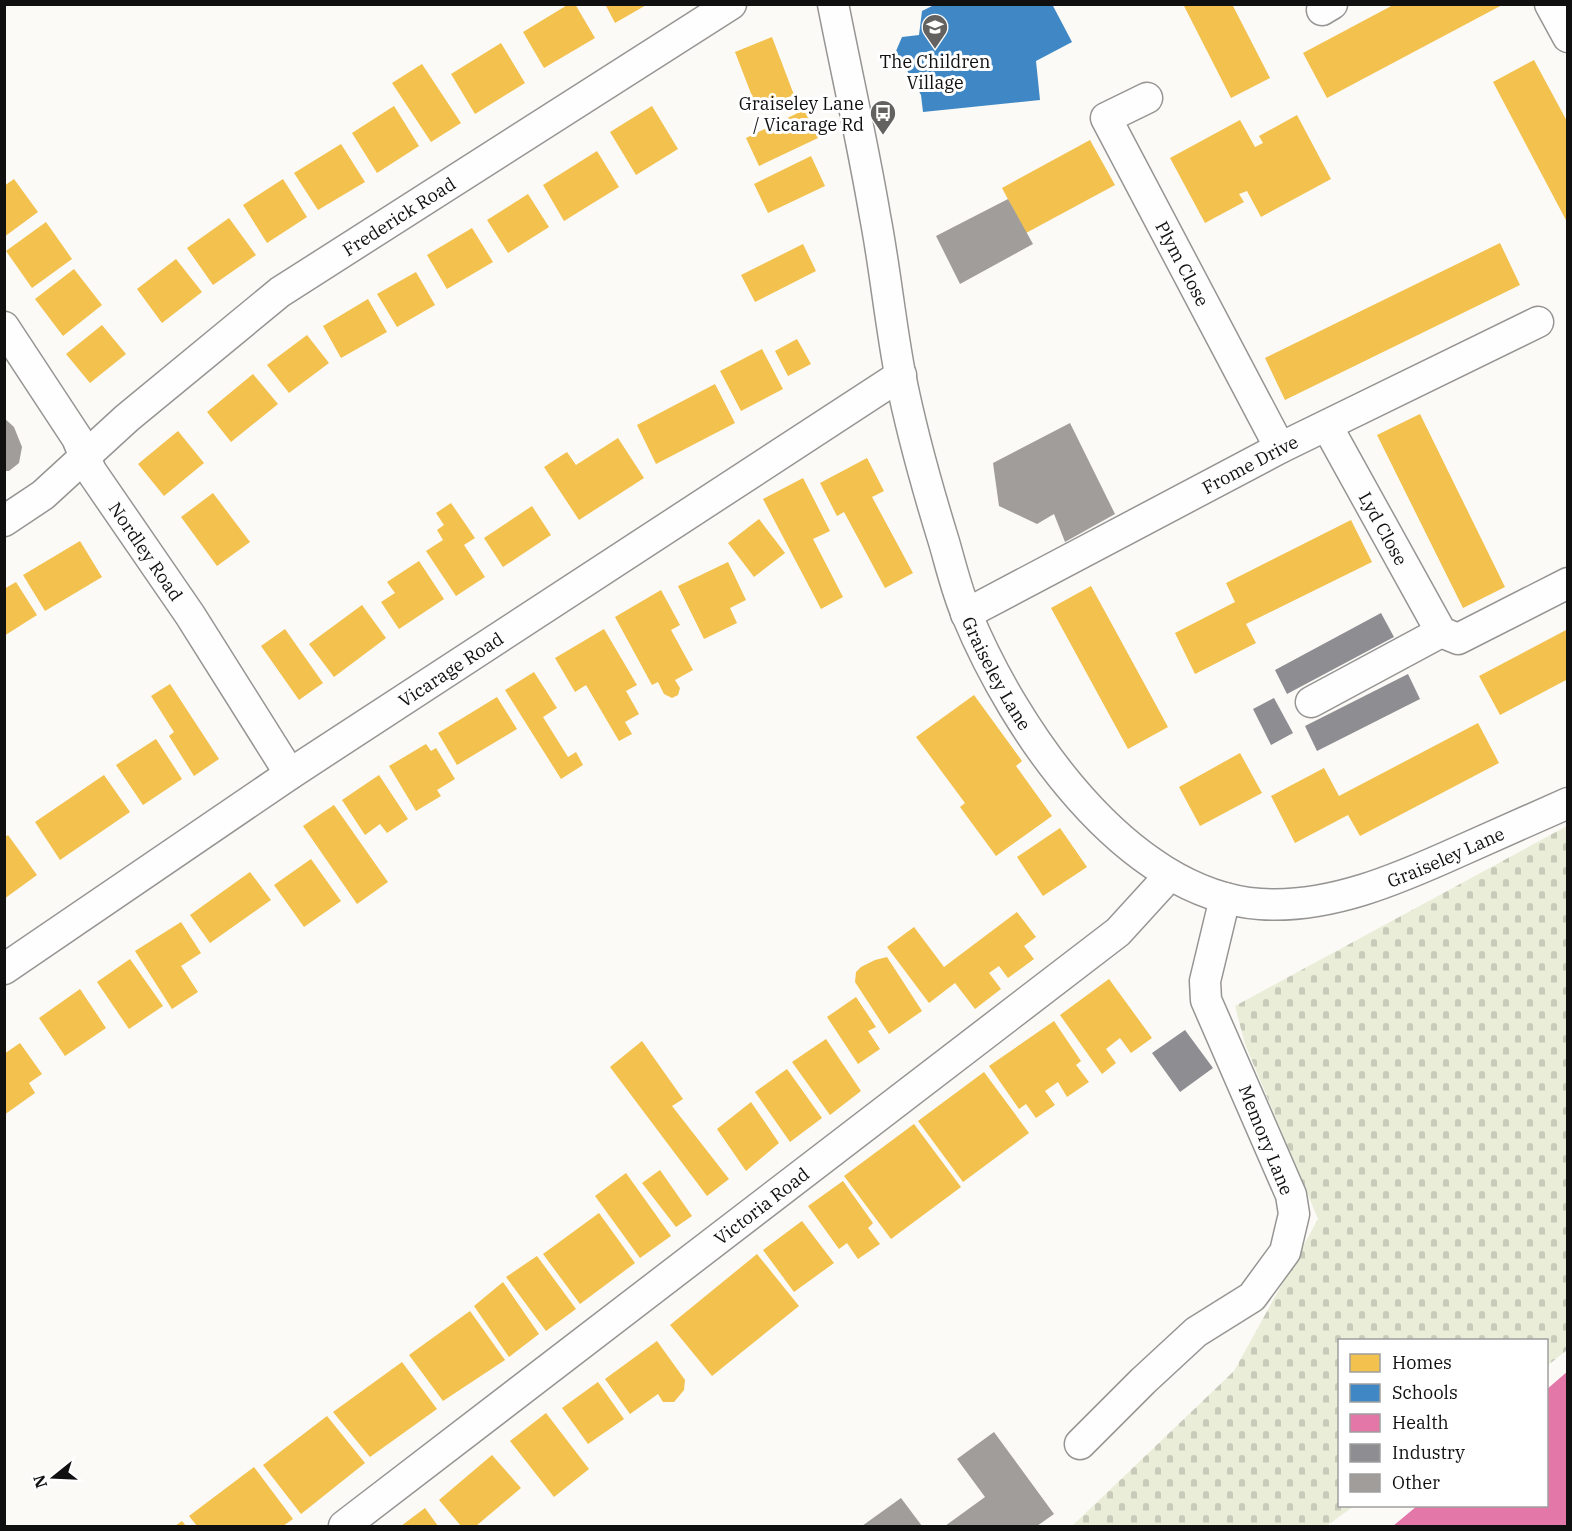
<svg xmlns="http://www.w3.org/2000/svg" width="1572" height="1531" viewBox="0 0 1572 1531" font-family="'IBM Plex Serif',serif">
<style>
.cemetery{fill:url(#cemetery-stones)}
.homes{fill:#f2c14e}
.schools{fill:#3f88c5}
.health{fill:#e377a8}
.industry{fill:#8d8d92}
.building{fill:#a09d9b}
.lines{fill:none;stroke-linecap:round;stroke-linejoin:round}
.minor-casing{stroke:#969594;stroke-width:33}
.minor{stroke:#fffefe;stroke-width:30}
.labels{text-anchor:middle;dominant-baseline:central;stroke-width:6;stroke-linejoin:round;paint-order:stroke}
.poi-label{font-size:18px;fill:#101010;stroke:#fff}
.street-label{font-size:18px;fill:#101010;stroke:#fff}
</style>
<defs>
<pattern id="cemetery-stones" width="16" height="16" patternUnits="userSpaceOnUse" patternTransform="scale(1.5)"><rect width="16" height="16" fill="#eaeed9"/><path d="M2 7V4a2 2 0 0 1 4 0v3zM10 15v-3a2 2 0 0 1 4 0v3z" fill="#c8cbb9"/></pattern>
</defs>
<rect width="100%" height="100%" fill="#fcfaf6"/>
<!-- cemetery -->
<polygon class="cemetery" points="1567,826 1567,1350 1547,1366 1546,1340 1340,1340 1340,1506 1354,1506 1328,1525 1329,1526 1072,1526 1234,1371 1318,1219 1245,1044 1235,1006"/>
<!-- homes -->
<g class="homes">
<polygon points="569,4 575,4 595,38 544,68 523,32"/>
<polygon points="605,4 648,4 615,23"/>
<polygon points="1183,4 1232,4 1270,78 1231,98"/>
<polygon points="1395,4 1504,4 1327,98 1303,53"/>
<polygon points="772,37 794,95 757,109 735,52"/>
<polygon points="501,43 525,83 475,114 451,74"/>
<polygon points="1534,60 1568,123 1568,224 1493,82"/>
<polygon points="422,64 461,123 431,142 392,83"/>
<polygon points="394,106 419,146 377,173 352,133"/>
<polygon points="652,106 678,149 636,175 610,132"/>
<polygon points="804,110 818,138 759,166 746,138"/>
<polygon points="1297,115 1331,179 1261,217 1247,191 1239,194 1244,202 1205,223 1170,158 1240,120 1255,147 1263,143 1259,136"/>
<polygon points="1090,140 1115,185 1026,233 1002,188"/>
<polygon points="341,144 365,182 318,210 294,173"/>
<polygon points="597,151 619,187 564,221 543,185"/>
<polygon points="811,156 825,186 768,213 754,184"/>
<polygon points="14,179 38,212 4,237 4,186"/>
<polygon points="283,179 307,217 267,243 243,205"/>
<polygon points="528,194 549,227 508,253 487,220"/>
<polygon points="229,218 256,255 213,285 187,248"/>
<polygon points="46,222 72,259 32,288 6,251"/>
<polygon points="472,228 493,262 447,289 427,255"/>
<polygon points="1500,243 1520,285 1285,400 1265,358"/>
<polygon points="803,244 816,271 755,302 741,275"/>
<polygon points="176,259 202,292 162,323 137,289"/>
<polygon points="74,269 102,305 63,336 35,299"/>
<polygon points="416,272 435,305 397,327 377,294"/>
<polygon points="368,299 387,332 341,358 323,326"/>
<polygon points="102,325 126,354 90,383 66,354"/>
<polygon points="307,335 329,363 289,393 267,365"/>
<polygon points="797,339 811,364 788,376 775,351"/>
<polygon points="762,349 783,389 741,411 720,371"/>
<polygon points="253,374 278,404 231,442 207,412"/>
<polygon points="715,384 735,423 656,464 637,425"/>
<polygon points="1420,414 1505,587 1463,608 1377,435"/>
<polygon points="178,431 204,463 164,496 138,464"/>
<polygon points="618,438 644,478 579,520 544,467 567,452 576,465"/>
<polygon points="867,458 884,491 872,497 913,573 885,588 844,512 837,516 820,483"/>
<polygon points="803,478 830,531 813,539 843,597 821,609 763,499"/>
<polygon points="213,493 250,542 217,566 181,517"/>
<polygon points="451,503 475,538 464,545 485,577 456,596 426,551 443,540 437,530 444,525 436,513"/>
<polygon points="532,506 551,535 503,567 484,538"/>
<polygon points="759,519 785,553 754,577 728,543"/>
<polygon points="1351,520 1372,562 1246,624 1256,643 1195,674 1175,633 1235,602 1226,583"/>
<polygon points="80,541 102,577 45,611 23,575"/>
<polygon points="419,561 444,599 399,629 381,602 395,593 387,582"/>
<polygon points="728,562 746,600 730,608 737,623 704,639 678,586"/>
<polygon points="16,582 37,615 4,636 4,589"/>
<polygon points="1091,586 1168,727 1128,749 1051,608"/>
<polygon points="661,590 680,625 671,630 693,670 675,680 680,688 678,695 672,698 664,694 658,682 652,685 615,617"/>
<polygon points="362,605 386,638 334,677 309,644"/>
<polygon points="285,629 323,683 299,700 261,646"/>
<polygon points="604,629 637,685 626,691 639,714 625,722 632,734 619,741 586,685 575,692 555,658"/>
<polygon points="1568,629 1568,679 1500,715 1479,676"/>
<polygon points="534,672 557,708 543,717 568,757 576,752 583,765 561,779 505,690"/>
<polygon points="170,684 219,759 194,776 169,736 174,732 151,696"/>
<polygon points="974,695 1022,761 1016,766 1052,816 996,856 960,807 965,803 916,737"/>
<polygon points="497,697 517,729 457,765 438,733"/>
<polygon points="1478,723 1499,763 1360,836 1348,815 1295,843 1271,796 1324,768 1339,796"/>
<polygon points="156,739 182,779 143,805 116,765"/>
<polygon points="426,744 431,751 436,748 455,779 437,790 441,796 416,811 389,766"/>
<polygon points="1240,753 1262,793 1200,826 1179,787"/>
<polygon points="104,775 130,812 60,860 35,822"/>
<polygon points="379,775 408,819 387,833 380,824 365,835 342,800"/>
<polygon points="334,805 388,882 357,904 303,826"/>
<polygon points="1060,828 1087,867 1043,896 1017,857"/>
<polygon points="8,835 37,875 4,899 4,838"/>
<polygon points="311,859 341,901 304,927 274,885"/>
<polygon points="250,872 271,900 210,943 190,915"/>
<polygon points="1017,912 1036,937 1024,946 1034,959 1008,978 999,966 989,973 1001,989 975,1009 955,983 929,1003 887,947 914,927 944,967"/>
<polygon points="181,922 201,953 181,966 198,992 172,1009 135,951"/>
<polygon points="887,957 922,1011 889,1034 855,982 856,972 861,967 875,960"/>
<polygon points="130,959 163,1006 129,1029 97,982"/>
<polygon points="1109,979 1152,1038 1131,1053 1120,1038 1106,1049 1116,1063 1102,1074 1060,1015"/>
<polygon points="80,989 106,1028 65,1056 39,1018"/>
<polygon points="856,997 876,1027 868,1031 880,1049 858,1064 827,1017"/>
<polygon points="1054,1021 1081,1061 1076,1065 1089,1082 1067,1097 1058,1082 1045,1091 1055,1105 1036,1118 1026,1104 1019,1109 989,1066"/>
<polygon points="826,1039 861,1091 830,1115 792,1062"/>
<polygon points="642,1041 683,1099 672,1106 729,1179 707,1196 610,1067"/>
<polygon points="20,1043 42,1074 29,1083 35,1093 4,1115 4,1054"/>
<polygon points="787,1069 822,1118 790,1142 755,1092"/>
<polygon points="984,1072 1029,1133 963,1182 918,1121"/>
<polygon points="751,1102 779,1143 746,1171 717,1129"/>
<polygon points="914,1124 961,1187 891,1239 844,1176"/>
<polygon points="660,1170 692,1216 676,1227 642,1183"/>
<polygon points="626,1173 671,1236 640,1258 595,1196"/>
<polygon points="843,1181 873,1223 868,1228 880,1244 858,1259 847,1243 839,1249 808,1206"/>
<polygon points="599,1213 635,1263 580,1304 543,1254"/>
<polygon points="802,1221 834,1263 794,1292 763,1250"/>
<polygon points="757,1254 799,1306 712,1376 670,1325"/>
<polygon points="537,1256 576,1309 546,1331 506,1277"/>
<polygon points="503,1282 539,1334 509,1357 474,1306"/>
<polygon points="470,1311 505,1360 443,1401 409,1355"/>
<polygon points="657,1341 685,1380 684,1390 674,1402 663,1402 658,1394 630,1414 605,1379"/>
<polygon points="402,1362 437,1409 370,1457 333,1412"/>
<polygon points="598,1382 624,1419 588,1444 562,1408"/>
<polygon points="546,1413 589,1469 554,1497 510,1441"/>
<polygon points="327,1416 365,1463 301,1514 263,1465"/>
<polygon points="492,1455 521,1488 476,1526 461,1526 439,1500"/>
<polygon points="254,1467 293,1519 283,1526 197,1526 189,1516"/>
<polygon points="425,1508 438,1526 401,1526"/>
<polygon points="182,1521 186,1526 175,1526"/>
</g>
<!-- schools -->
<polygon class="schools" points="936,4 1052,4 1072,42 1036,61 1040,100 923,112 921,95 896,51 902,37 919,35 922,11"/>
<!-- health -->
<polygon class="health" points="1568,1371 1568,1526 1393,1526 1417,1506 1546,1506 1546,1390"/>
<!-- industry -->
<g class="industry">
<polygon points="1381,613 1394,637 1287,694 1275,670"/>
<polygon points="1408,674 1420,699 1317,751 1305,726"/>
<polygon points="1274,698 1293,733 1271,745 1253,709"/>
<polygon points="1185,1030 1213,1068 1180,1092 1152,1053"/>
</g>
<!-- building -->
<g class="building">
<polygon points="1008,199 1033,244 960,284 936,236"/>
<polygon points="4,418 14,427 22,447 19,463 9,471 4,471"/>
<polygon points="1070,423 1115,514 1065,542 1054,514 1037,524 999,506 993,463"/>
<polygon points="994,1432 1054,1514 1037,1526 945,1526 985,1497 957,1459"/>
<polygon points="901,1498 922,1526 862,1526"/>
</g>
<g class="lines">
<!-- minor casing -->
<g class="minor-casing">
<g id="minor">
<path id="s1" d="M833 4C847 75 863 145 875 216 885 268 890 321 900 374 911 430 927 487 944 542 951 566 957 592 967 615 1014 729 1125 894 1260 904 1329 909 1398 879 1460 851 1496 835 1532 819 1568 803"/>
<polyline points="1550,4 1568,37"/>
<polyline points="1322,10 1332,4"/>
<path id="s2" d="M1147 98 1106 118 1280 448"/>
<path id="s3" d="M4 327 77 438 91 471 190 615 290 774"/>
<path id="s4" d="M1327 426 1441 632 1458 639 1568 583"/>
<path id="s5" d="M4 521 43 495 127 418 280 292 731 4"/>
<path id="s6" d="M966 614 1280 448 1538 322"/>
<polyline points="1311,702 1441,632"/>
<path id="s7" d="M4 969 290 774 901 375"/>
<polyline points="1080,1444 1143,1381 1196,1332 1252,1297 1285,1252 1294,1214 1291,1195 1206,1000 1205,981 1225,898"/>
<path id="s8" d="M344 1526 1118 932 1170 875"/>
</g>
</g>
<!-- minor -->
<use href="#minor" class="minor"/>
</g>
<!-- icons -->
<defs>
<g id="school-pin" transform="scale(1.35)"><path d="M0 17L-7.5 6A9.5 9.5 0 1 1 7.5 6Z" fill="#636260" stroke="#fff"/><path d="M0-5L7-2L0 1L-7-2ZM-4 1L0 2.5L4 1V4Q0 6-4 4Z" fill="#fff"/></g>
<g id="bus-pin" transform="scale(1.35)"><path d="M0 17L-7.5 6A9.5 9.5 0 1 1 7.5 6Z" fill="#636260" stroke="#fff"/><path d="M-5-6H5V4H4V6H2V4H-2V6H-4V4H-5ZM-3.5-4V0h7V-4ZM-3.5 1.2v1.5H-2V1.2ZM2 1.2v1.5H3.5V1.2Z" fill="#fff"/></g>
</defs>
<g fill-rule="evenodd">
<use href="#school-pin" x="935" y="27"/>
<use href="#bus-pin" x="883" y="113"/>
</g>
<g class="labels">
<!-- poi labels -->
<g class="poi-label">
<text x="935" y="61">The Children<tspan x="935" dy="21">Village</tspan></text>
<text x="864" y="103" text-anchor="end">Graiseley Lane<tspan x="864" dy="21">/ Vicarage Rd</tspan></text>
</g>
<!-- street labels -->
<g class="street-label">
<text stroke="none"><textPath href="#s5" startOffset="500">Frederick Road</textPath></text>
<text stroke="none"><textPath href="#s2" startOffset="210">Plym Close</textPath></text>
<text stroke="none"><textPath href="#s6" startOffset="321">Frome Drive</textPath></text>
<text stroke="none"><textPath href="#s4" startOffset="117">Lyd Close</textPath></text>
<text stroke="none"><textPath href="#s3" startOffset="266">Nordley Road</textPath></text>
<text stroke="none"><textPath href="#s7" startOffset="538">Vicarage Road</textPath></text>
<text stroke="none"><textPath href="#s1" startOffset="692">Graiseley Lane</textPath></text>
<text stroke="none"><textPath href="#s1" startOffset="1250">Graiseley Lane</textPath></text>
<text transform="translate(1266 1140) rotate(68)">Memory Lane</text>
<text stroke="none"><textPath href="#s8" startOffset="526">Victoria Road</textPath></text>
</g>
</g>
<!-- border -->
<rect width="1572" height="1531" fill="none" stroke="#101010" stroke-width="12"/>
<!-- legend -->
<rect x="1338" y="1339" width="210" height="168" fill="#ffffff" stroke="#9f9f9f" stroke-width="1.5"/>
<rect x="1350" y="1354" width="30" height="18" fill="#f2c14e" stroke="#9f9f9f" stroke-width="1.5"/>
<text x="1392" y="1369" font-size="18" fill="#101010">Homes</text>
<rect x="1350" y="1384" width="30" height="18" fill="#3f88c5" stroke="#9f9f9f" stroke-width="1.5"/>
<text x="1392" y="1399" font-size="18" fill="#101010">Schools</text>
<rect x="1350" y="1414" width="30" height="18" fill="#e377a8" stroke="#9f9f9f" stroke-width="1.5"/>
<text x="1392" y="1429" font-size="18" fill="#101010">Health</text>
<rect x="1350" y="1444" width="30" height="18" fill="#8d8d92" stroke="#9f9f9f" stroke-width="1.5"/>
<text x="1392" y="1459" font-size="18" fill="#101010">Industry</text>
<rect x="1350" y="1474" width="30" height="18" fill="#a09d9b" stroke="#9f9f9f" stroke-width="1.5"/>
<text x="1392" y="1489" font-size="18" fill="#101010">Other</text>
<!-- north arrow -->
<g transform="translate(54 1477) rotate(252)" stroke="#ffffff" stroke-width="4.5" paint-order="stroke">
<path d="M0-4.5L10 22L0 15L-10 22Z" fill="#101010"/>
<text y="-9" font-size="16" font-weight="bold" text-anchor="middle" fill="#101010">N</text>
</g>
</svg>
